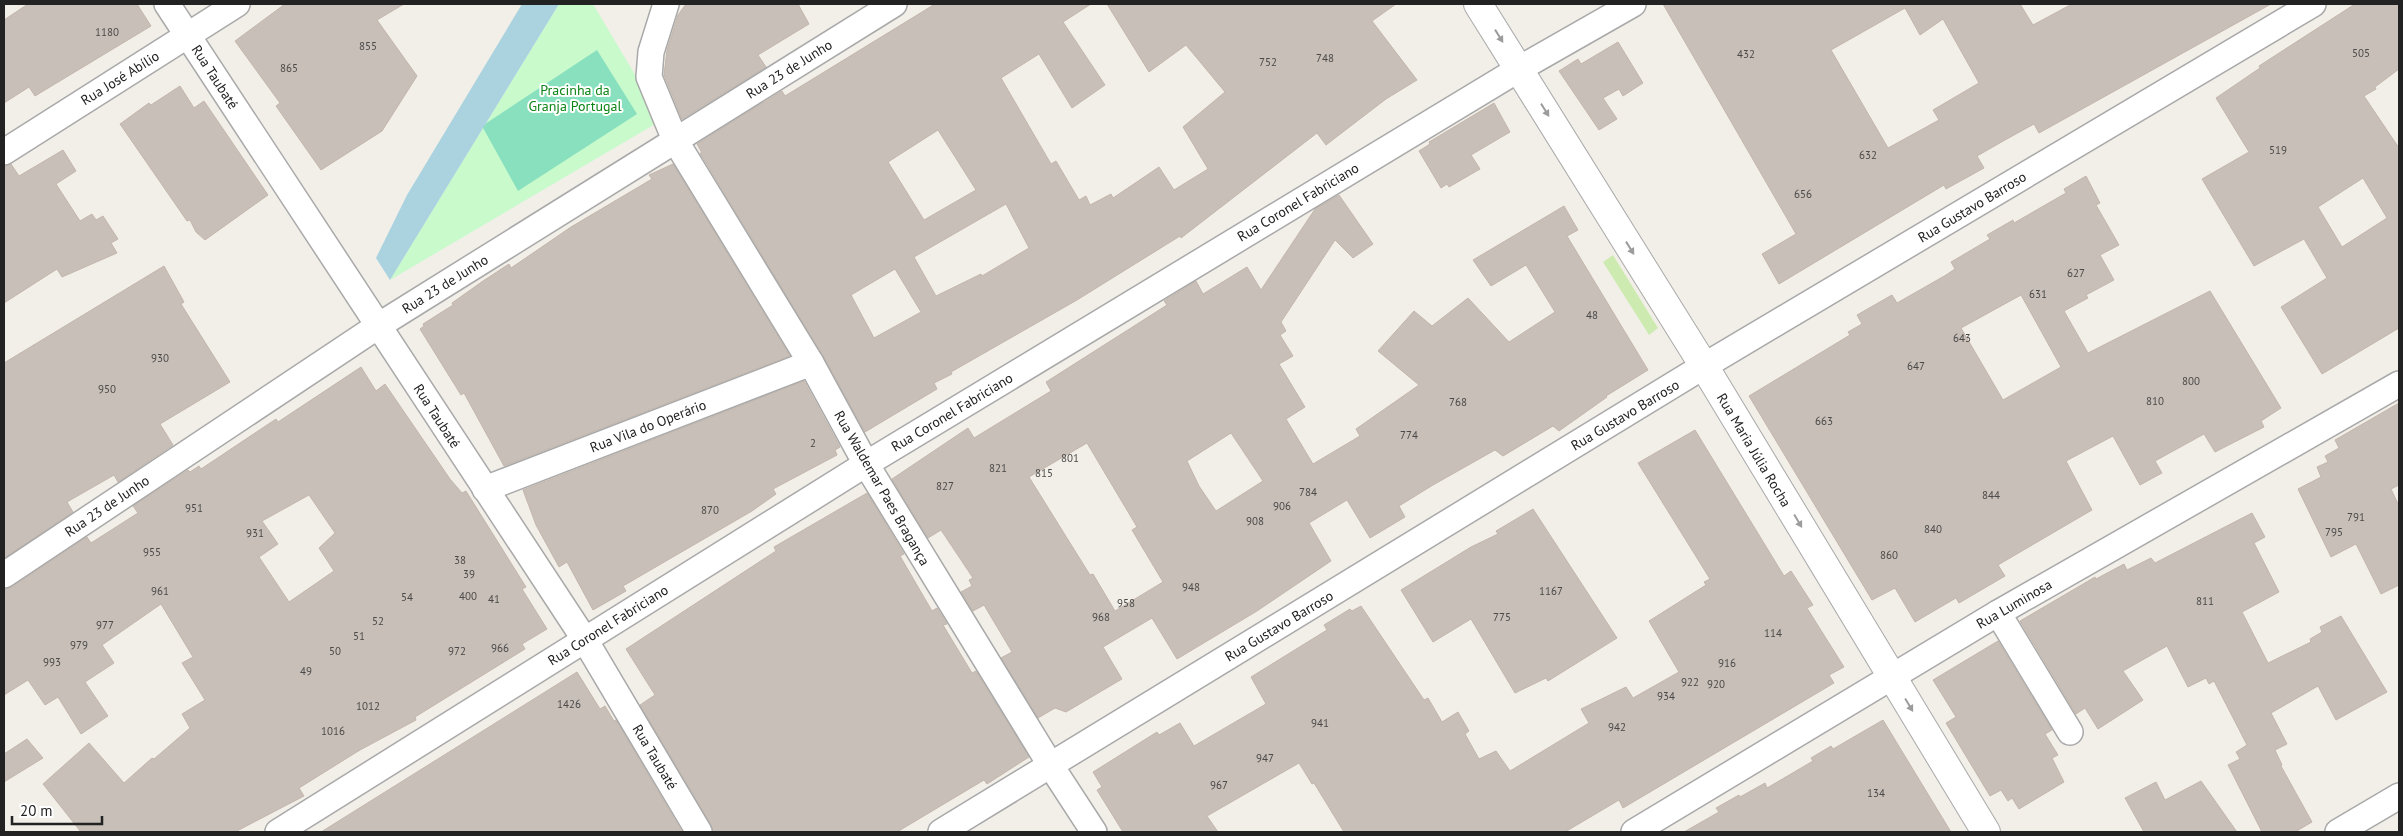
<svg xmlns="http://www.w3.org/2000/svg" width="2403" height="836" viewBox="0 0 2403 836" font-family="'PT Sans',sans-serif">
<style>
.grass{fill:#cdebb0}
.park{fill:#c8facc}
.pitch{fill:#88e0be}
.water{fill:#aad3df}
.building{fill:#c7bfb8;stroke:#c4b6ab;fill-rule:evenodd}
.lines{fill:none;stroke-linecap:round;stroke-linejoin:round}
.minor-casing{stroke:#a9a9a9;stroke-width:28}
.tertiary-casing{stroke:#a9a9a9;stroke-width:30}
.minor{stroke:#fff;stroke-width:25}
.tertiary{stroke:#fff;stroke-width:28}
.oneway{fill:#9c9c9c}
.labels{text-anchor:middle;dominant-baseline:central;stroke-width:4;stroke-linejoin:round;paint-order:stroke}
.number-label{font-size:11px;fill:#4b4948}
.street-label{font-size:14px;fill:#222;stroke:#fff}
.park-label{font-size:14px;fill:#0c8416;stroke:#fff}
</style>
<rect width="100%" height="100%" fill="#f2efe9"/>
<!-- grass -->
<polygon class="grass" points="1613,255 1658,328 1649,335 1603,262"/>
<!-- park -->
<polygon class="park" points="559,4 593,4 662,120 390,280"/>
<!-- pitch -->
<polygon class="pitch" points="597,50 637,114 518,191 482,126"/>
<!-- water -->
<polygon class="water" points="522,4 559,4 390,280 376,258 407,195"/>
<!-- building -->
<g class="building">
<polygon points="28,4 137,4 151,26 35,96 29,87 4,103 4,20"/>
<polygon points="285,4 404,4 377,20 417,76 382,131 321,170 276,106 280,103 235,41"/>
<polygon points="686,4 798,4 809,24 758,55 766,67 682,119 664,75 667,50 678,15"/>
<path d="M935 4H1091L1063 22 1105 85 1072 108 1039 54 1001 78 1051 164 1056 161 1079 200 1086 196 1090 205 1111 194 1113 198 1159 167 1174 190 1208 169 1183 127 1225 92 1186 45 1149 72 1107 4H1396L1372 21 1417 80 1386 99 1326 145 1317 133 1181 238 1180 236 1077 300 951 372 952 374 934 383 937 389 865 432 823 356 700 153H702L697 144 782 91 785 96ZM938 130 976 190 924 220 888 162ZM1006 204 1029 248 982 276 981 274 936 296 914 257ZM895 269 921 312 874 338 851 295Z"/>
<path d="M1663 4H2020L2033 25 2072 4H2271L2039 133 2034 124 2005 140 1977 156 1984 168 1946 189 1944 185 1779 284 1762 254 1796 234ZM1905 8 1920 35 1943 19 1979 83 1933 110 1939 120 1888 148 1831 50Z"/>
<path d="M2355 4H2399V69L2375 87 2376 89 2364 96 2399 148V328L2322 374 2281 307 2327 278 2304 239 2254 266 2202 179 2249 152 2216 98 2260 68 2259 66ZM2363 178 2387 218 2342 247 2318 207Z"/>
<polygon points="1618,42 1643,83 1623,96 1619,89 1603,98 1617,119 1599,130 1559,71 1578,59 1581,64"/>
<polygon points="180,86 194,108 204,101 268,195 205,240 196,232 190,220 187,221 120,124 149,103 151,105"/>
<polygon points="1494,103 1510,132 1471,155 1480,169 1449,187 1447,184 1441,188 1419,151 1430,144 1429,142"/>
<polygon points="63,150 76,171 56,184 80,221 92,214 96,220 103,216 118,239 111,243 117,253 62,277 57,269 4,303 4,166 11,164 19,176"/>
<polygon points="673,164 790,356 504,466 464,393 461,395 420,329 424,326 423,324 453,305 452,303 483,281 509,264 511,268 571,227 652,179 649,175"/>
<path d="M2086 176 2100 203 2096 205 2119 245 2100 255 2114 280 2086 295 2088 298 2064 311 2088 353 2210 291 2281 408 2261 421 2264 427 2215 452 2204 434 2155 461 2162 473 2140 485 2113 436 2066 461 2092 510 1998 565 2005 576 1959 603 1956 598 1915 622 1895 588 1872 600 1749 396 1850 335 1848 332 1862 324 1857 315 1892 295 1897 303 1946 275 1955 269 1951 262 1990 239 1987 235 2013 220 2014 223 2066 193 2064 189ZM2021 295 2061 367 2003 400 1961 328Z"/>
<path d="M1339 195 1373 244 1353 258 1335 240 1281 322 1286 331 1280 335 1293 356 1279 364 1305 407 1286 419 1313 464 1360 436 1356 429 1419 385 1378 351 1414 311 1432 326 1468 298 1509 342 1555 312 1526 265 1491 286 1473 260 1564 206 1578 230 1567 236 1648 370 1606 396 1607 397 1559 431 1553 426 1503 456 1495 450 1433 485 1399 506 1405 517 1370 538 1347 500 1309 523 1331 561 1257 611 1177 659 1152 618 1103 647 1122 679 1066 712 1055 708 1038 718 1001 658 1012 652 984 605 973 611 961 592 972 586 969 580 973 578 941 530 928 538 892 479 968 428 974 438 1051 391 1046 382 1167 305 1164 301 1196 281 1203 294 1247 267 1261 290 1315 209ZM1231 433 1263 481 1216 511 1199 486 1187 461ZM1087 443 1137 527 1132 530 1163 582 1115 611 1093 574 1090 575 1029 477Z"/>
<polygon points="164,266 184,302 181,304 230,382 160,424 173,445 118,482 114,475 67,502 73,512 4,558 4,363"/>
<path d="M361 367 376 391 385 384 450 479 462 493 466 491 526 587 522 589 547 629 522 644 525 649 415 717 416 720 360 750 299 788 304 796 235 832H81L43 784 89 743 124 783 152 758 154 759 190 728 182 714 205 700 182 663 193 657 161 604 102 645 114 663 85 682 108 716 81 734 58 697 45 705 28 680 4 695V589L12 587 87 537 91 543 138 513 133 506 188 470 190 472 199 466 201 469 276 419 278 422ZM309 495 335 533 319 548 334 571 289 602 259 557 278 544 262 521Z"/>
<polygon points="804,381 840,447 835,450 837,455 773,489 776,494 752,511 623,586 626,591 593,610 567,562 559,567 536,525 523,490"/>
<polygon points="2399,403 2399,485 2391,489 2399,506 2399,585 2381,594 2356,544 2331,557 2298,489 2321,477 2317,467 2328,462 2325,456 2339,448 2335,440"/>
<polygon points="1695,430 1784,576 1791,571 1813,605 1807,608 1844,667 1829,675 1834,683 1623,808 1619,800 1565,832 1344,832 1314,783 1312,784 1299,763 1207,816 1218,832 1123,832 1097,790 1102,787 1093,772 1157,732 1159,735 1180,723 1194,746 1266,704 1251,677 1327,630 1324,625 1350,609 1352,611 1361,606 1424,700 1428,698 1442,722 1458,712 1469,731 1465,734 1479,759 1496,751 1510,771 1589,723 1581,709 1626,687 1633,698 1679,672 1649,621 1706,585 1704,582 1710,579 1638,463"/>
<polygon points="867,493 904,554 900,556 932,611 937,608 947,624 943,625 972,673 976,671 1029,757 987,784 984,780 897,832 713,832 711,825 640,705 655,695 626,649 776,551 774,547"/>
<polygon points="1533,509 1617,638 1548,681 1546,678 1515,693 1471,619 1433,642 1401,590 1471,547 1498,534 1496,531"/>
<polygon points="2252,513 2265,537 2254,543 2279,592 2242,612 2268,663 2311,642 2310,639 2322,632 2320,627 2341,616 2387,692 2336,720 2318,686 2271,713 2287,744 2275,750 2282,765 2281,766 2312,822 2295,832 2262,832 2228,765 2240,759 2236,752 2247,745 2214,681 2209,684 2206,678 2188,687 2167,646 2123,671 2143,700 2098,729 2085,708 2076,714 2020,621 2095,577 2096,579 2124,564 2127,570 2151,558 2155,563"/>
<polygon points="1998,641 2052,730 2045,734 2058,755 2052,758 2064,782 2019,809 2012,798 2008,801 2001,790 1990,796 1946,723 1956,717 1933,680"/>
<polygon points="577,672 600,709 605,706 614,721 616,720 682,832 321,832"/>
<polygon points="1883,720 1951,832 1684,832 1719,812 1716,808 1739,795 1740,797 1765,783 1767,788 1813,761 1811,758 1831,746 1833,749"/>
<polygon points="27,739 43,758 4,782 4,754"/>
<polygon points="2201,781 2237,832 2144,832 2125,798 2156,782 2165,800"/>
</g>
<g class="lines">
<!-- minor casing -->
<g class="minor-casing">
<g id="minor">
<polyline points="167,4 585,640 699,832"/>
<polyline points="666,4 651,52 649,77 675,140 811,363 866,464 1051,766 1094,832"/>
<polyline points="4,152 237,4"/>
<polyline points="485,489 811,363"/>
<polyline points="4,575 378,326 894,4"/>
<polyline points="1998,613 2070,732"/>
<polyline points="278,832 866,464 1519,69 1633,4"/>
<polyline points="941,832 1704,366 2313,4"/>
<polyline points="1634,832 1998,613 2399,384"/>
<polyline points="2338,832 2399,796"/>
</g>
</g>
<!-- tertiary casing -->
<g class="tertiary-casing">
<polyline id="tertiary" points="1478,4 1704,366 1986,832"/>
</g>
<!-- minor -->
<use href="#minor" class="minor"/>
<!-- tertiary -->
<use href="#tertiary" class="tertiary"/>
</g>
<!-- one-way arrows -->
<defs><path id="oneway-solid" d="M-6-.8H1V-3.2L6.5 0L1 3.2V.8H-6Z" transform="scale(1.25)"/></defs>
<g class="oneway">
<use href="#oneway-solid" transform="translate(1499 36) rotate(58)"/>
<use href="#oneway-solid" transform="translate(1545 110) rotate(58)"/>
<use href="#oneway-solid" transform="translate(1630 248) rotate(58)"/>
<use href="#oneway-solid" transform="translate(1798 521) rotate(59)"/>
<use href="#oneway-solid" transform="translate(1909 705) rotate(59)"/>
</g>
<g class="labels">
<!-- number labels -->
<g class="number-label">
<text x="107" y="32">1180</text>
<text x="368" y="46">855</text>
<text x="2361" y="53">505</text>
<text x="1746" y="54">432</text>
<text x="1325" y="58">748</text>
<text x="1268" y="62">752</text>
<text x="289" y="68">865</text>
<text x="2278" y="150">519</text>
<text x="1868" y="155">632</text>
<text x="1803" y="194">656</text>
<text x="2076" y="273">627</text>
<text x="2038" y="294">631</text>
<text x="1592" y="315">48</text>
<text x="1962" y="338">643</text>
<text x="160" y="358">930</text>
<text x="1916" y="366">647</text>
<text x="2191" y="381">800</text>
<text x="107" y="389">950</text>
<text x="2155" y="401">810</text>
<text x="1458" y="402">768</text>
<text x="1824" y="421">663</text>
<text x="1409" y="435">774</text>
<text x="813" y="443">2</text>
<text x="1070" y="458">801</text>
<text x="998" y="468">821</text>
<text x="1044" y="473">815</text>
<text x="945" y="486">827</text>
<text x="1308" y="492">784</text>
<text x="1991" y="495">844</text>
<text x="1282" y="506">906</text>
<text x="194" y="508">951</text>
<text x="710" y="510">870</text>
<text x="2356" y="517">791</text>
<text x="1255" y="521">908</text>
<text x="1933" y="529">840</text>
<text x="2334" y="532">795</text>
<text x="255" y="533">931</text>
<text x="152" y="552">955</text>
<text x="1889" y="555">860</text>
<text x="460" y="560">38</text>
<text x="469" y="574">39</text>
<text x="1191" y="587">948</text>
<text x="160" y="591">961</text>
<text x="1551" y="591">1167</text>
<text x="468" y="596">400</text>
<text x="407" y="597">54</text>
<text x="494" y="599">41</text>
<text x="2205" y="601">811</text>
<text x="1126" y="603">958</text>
<text x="1101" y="617">968</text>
<text x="1502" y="617">775</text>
<text x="378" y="621">52</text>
<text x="105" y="625">977</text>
<text x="1773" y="633">114</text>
<text x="359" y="636">51</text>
<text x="79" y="645">979</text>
<text x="500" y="648">966</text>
<text x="335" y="651">50</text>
<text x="457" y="651">972</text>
<text x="52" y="662">993</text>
<text x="1727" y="663">916</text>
<text x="306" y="671">49</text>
<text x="1690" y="682">922</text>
<text x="1716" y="684">920</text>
<text x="1666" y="696">934</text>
<text x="569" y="704">1426</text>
<text x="368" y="706">1012</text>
<text x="1320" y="723">941</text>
<text x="1617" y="727">942</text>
<text x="333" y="731">1016</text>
<text x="1265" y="758">947</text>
<text x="1219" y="785">967</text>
<text x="1876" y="793">134</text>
</g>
<!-- street labels -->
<g class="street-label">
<text transform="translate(789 69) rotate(-32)">Rua 23 de Junho</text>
<text transform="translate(215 77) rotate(57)">Rua Taubaté</text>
<text transform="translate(120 78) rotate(-32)">Rua José Abílio</text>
<text transform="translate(1298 202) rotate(-31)">Rua Coronel Fabriciano</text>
<text transform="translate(1972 207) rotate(-31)">Rua Gustavo Barroso</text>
<text transform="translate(445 284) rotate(-32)">Rua 23 de Junho</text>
<text transform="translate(952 412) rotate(-31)">Rua Coronel Fabriciano</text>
<text transform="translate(1625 415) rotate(-31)">Rua Gustavo Barroso</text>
<text transform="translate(437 416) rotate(57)">Rua Taubaté</text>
<text transform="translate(648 426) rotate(-21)">Rua Vila do Operário</text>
<text transform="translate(1754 450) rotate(59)">Rua Maria Júlia Rocha</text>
<text transform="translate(882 488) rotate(60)">Rua Waldemar Paes Bragança</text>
<text transform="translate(107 506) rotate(-34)">Rua 23 de Junho</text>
<text transform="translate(2014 604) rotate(-30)">Rua Luminosa</text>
<text transform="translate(608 625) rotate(-32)">Rua Coronel Fabriciano</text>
<text transform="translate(1279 626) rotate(-31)">Rua Gustavo Barroso</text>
<text transform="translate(655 757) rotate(59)">Rua Taubaté</text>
</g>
<!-- park labels -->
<g class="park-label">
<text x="575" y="90">Pracinha da<tspan x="575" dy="16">Granja Portugal</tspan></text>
</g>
</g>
<!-- border -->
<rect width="2403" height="836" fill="none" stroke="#222222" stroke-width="10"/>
<!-- scale -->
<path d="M12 816v8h90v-8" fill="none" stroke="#222222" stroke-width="2.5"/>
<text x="20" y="816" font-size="15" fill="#222222" stroke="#ffffff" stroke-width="4" paint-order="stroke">20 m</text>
</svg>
